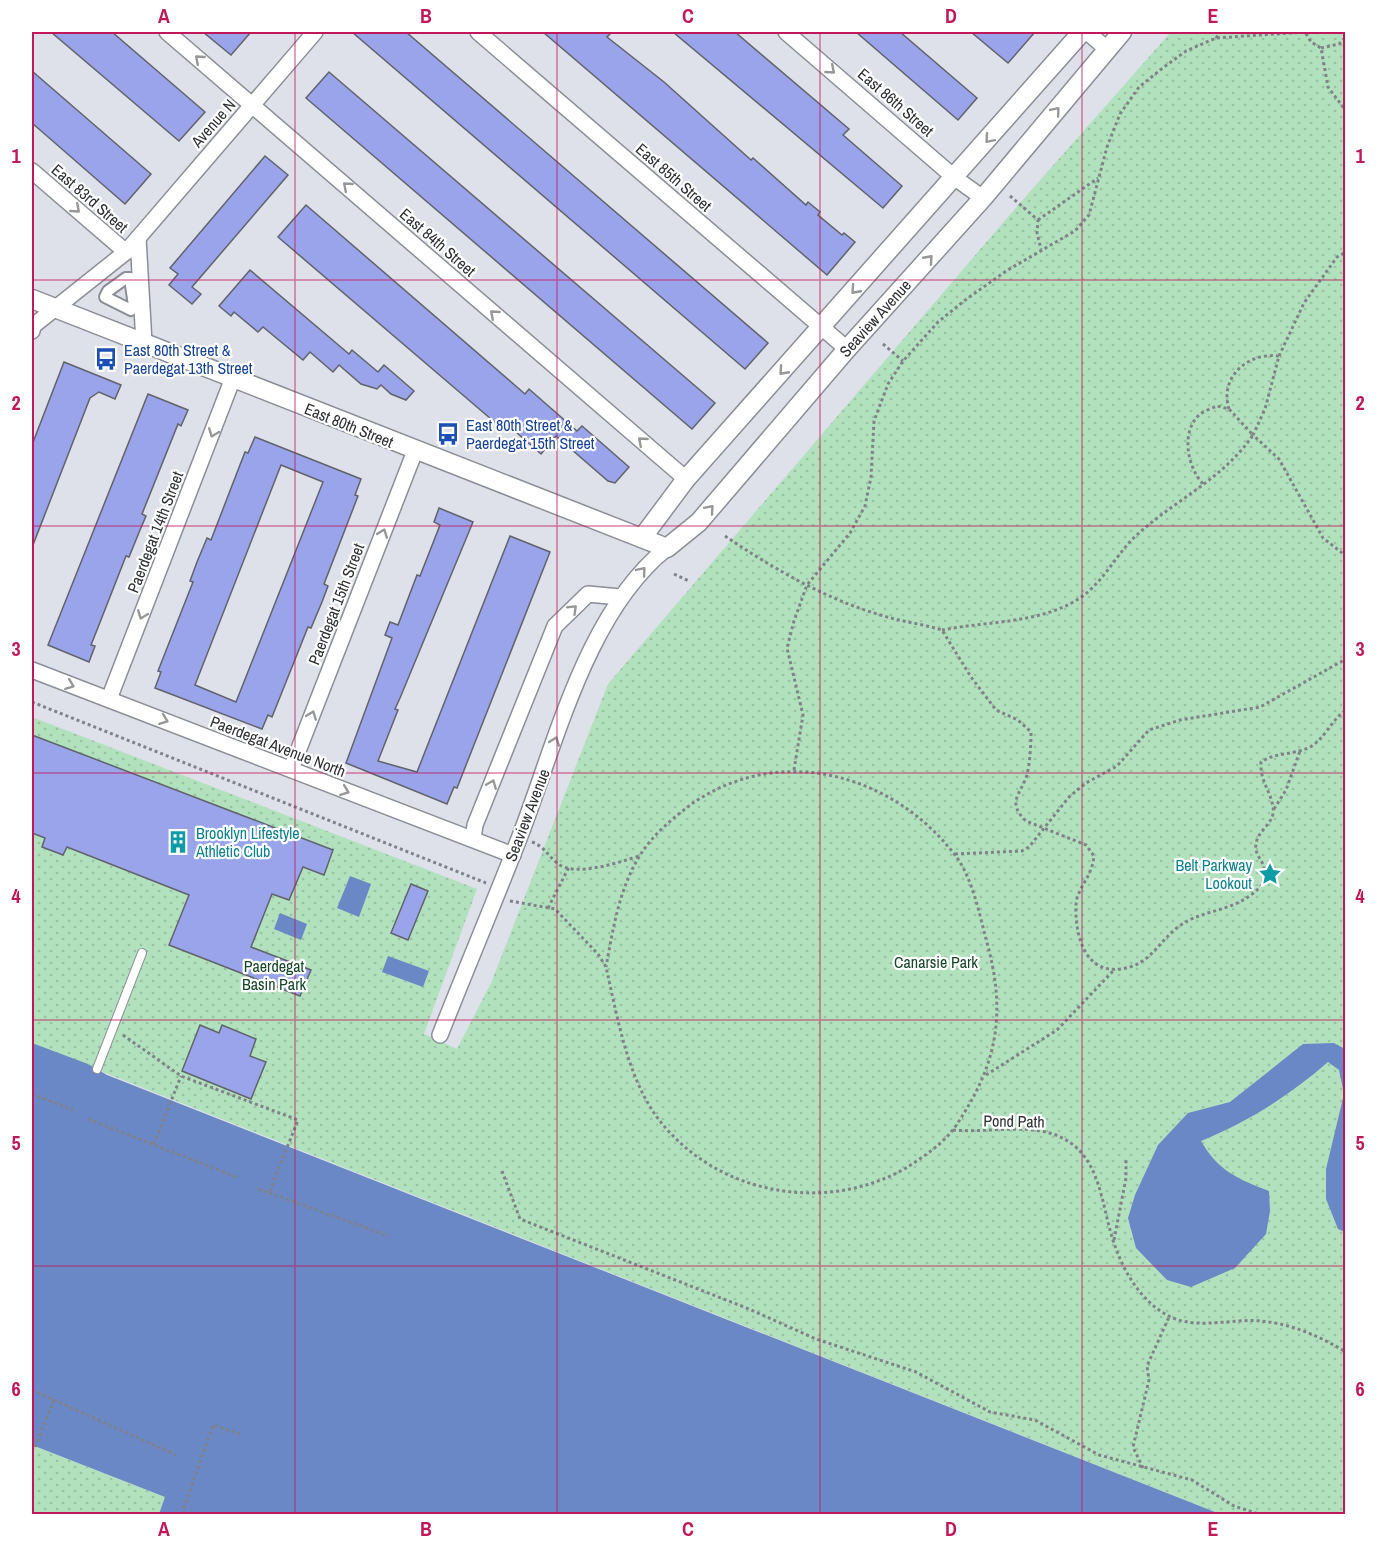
<svg xmlns="http://www.w3.org/2000/svg" width="1377" height="1546" viewBox="0 0 1377 1546" font-family="'Archivo Narrow',sans-serif">
<style>
.park{fill:url(#park-dots)}
.water{fill:#6a87c6}
.building{fill:#99a4ea;stroke:#61636b;stroke-width:1.5;fill-rule:evenodd}
.lines{fill:none;stroke-linecap:round;stroke-linejoin:round}
.service-casing{stroke:#8c8e97;stroke-width:10}
.pedestrian-casing{stroke:#8c8e97;stroke-width:14}
.minor-casing{stroke:#8c8e97;stroke-width:18}
.tertiary-casing{stroke:#8c8e97;stroke-width:21}
.path{stroke:#818289;stroke-width:3;stroke-dasharray:3 3;stroke-linecap:butt}
.service{stroke:#fff;stroke-width:8}
.pedestrian{stroke:#fff;stroke-width:10}
.minor{stroke:#fff;stroke-width:15}
.tertiary{stroke:#fff;stroke-width:18}
.oneway{stroke:#969799}
.grid{fill:none;stroke:#c2185b;stroke-width:1.5;stroke-opacity:0.55}
.labels{text-anchor:middle;dominant-baseline:central;stroke-width:4.5;stroke-linejoin:round;paint-order:stroke}
.street-label{font-size:16px;fill:#2e2f33;stroke:#fff}
.transit-label{font-size:16px;fill:#164399;stroke:#fff;text-anchor:start}
.culture-label{font-size:16px;fill:#0d838f;stroke:#fff;text-anchor:start}
.park-label{font-size:16px;fill:#144726;stroke:#fff}
.neatline{fill:none;stroke:#c2185b;stroke-width:2}
.grid-label{font-size:20px;text-anchor:middle;font-weight:bold;fill:#c2185b}
</style>
<defs>
<pattern id="park-dots" width="8" height="8" patternUnits="userSpaceOnUse" patternTransform="scale(1.5)"><rect width="8" height="8" fill="#b2e2bd"/><path d="M2 2h.1M6 6h.1" fill="none" stroke="#99c2a3" stroke-width="1.8" stroke-linecap="round"/></pattern>
</defs>
<rect width="100%" height="100%" fill="#dee0ea"/>
<!-- park -->
<g class="park">
<polygon points="1171,32 1345,32 1345,1514 1220,1514 32,1044 32,717 477,889 424,1034 457,1049 491,983 608,684 1019,204"/>
<polygon points="32,1445 165,1497 161,1514 32,1514"/>
</g>
<!-- water -->
<g class="water">
<polygon points="350,876 371,884 359,917 337,908"/>
<polygon points="280,913 307,924 301,940 274,929"/>
<polygon points="388,956 429,971 423,987 382,972"/>
<polygon points="32,1043 88,1064 107,1075 1220,1514 159,1514 165,1497 32,1445"/>
<path d="M1334 1043 1345 1049 1346 1163 1343 1169 1345 1232 1338 1229 1326 1199V1169L1344 1094 1339 1070 1328 1062C1289 1096 1249 1121 1201 1141 1218 1171 1238 1179 1269 1191L1270 1211 1266 1234 1235 1268 1191 1287 1167 1280 1136 1248 1128 1218 1135 1195 1158 1145 1188 1113 1230 1102 1303 1044Z"/>
</g>
<!-- building -->
<g class="building">
<polygon points="51,32 112,32 205,112 179,141"/>
<polygon points="203,32 251,32 231,55"/>
<polygon points="352,32 406,32 768,343 745,369"/>
<polygon points="543,32 612,32 607,37 664,82 751,160 753,158 806,205 808,202 820,212 818,215 842,235 844,233 855,242 827,275"/>
<polygon points="673,32 735,32 849,129 843,135 902,186 883,208"/>
<polygon points="856,32 900,32 977,98 958,120"/>
<polygon points="971,32 1035,32 1008,63"/>
<polygon points="32,71 151,174 125,204 32,123"/>
<polygon points="329,72 715,403 692,429 306,98"/>
<polygon points="265,156 288,175 192,287 201,294 192,304 169,285 178,274 170,268"/>
<polygon points="306,205 525,394 529,389 577,431 582,426 629,467 615,483 608,481 556,436 541,454 509,426 505,431 278,237"/>
<polygon points="250,270 349,354 352,350 378,372 384,365 414,391 406,400 391,394 381,385 377,389 361,384 339,365 333,372 310,352 303,360 263,327 258,332 234,312 231,316 219,306"/>
<polygon points="64,362 121,385 115,399 99,392 90,398 33,545 32,445"/>
<polygon points="148,394 188,410 181,426 178,424 142,514 146,516 140,530 129,557 126,556 97,630 91,645 95,646 89,662 48,645"/>
<path d="M255 437 361 479 355 495 358 496 324 584 328 586 322 602 311 628 308 627 272 717 268 715 262 729 155 688 161 672 158 671 193 582 190 581 197 562 207 538 211 540 245 452 248 453ZM281 465 323 482 236 702 195 685Z"/>
<polygon points="439,508 473,522 400,698 395,709 398,710 378,761 417,772 510,536 550,552 457,788 454,787 447,804 346,763 392,638 385,635 390,622 398,625 417,575 420,576 440,525 434,522"/>
<polygon points="32,735 333,850 324,875 303,867 289,900 272,894 251,947 311,970 300,996 169,945 189,895 67,847 63,855 42,847 45,838 32,833"/>
<polygon points="411,884 428,891 408,940 391,933"/>
<polygon points="200,1025 219,1033 222,1025 256,1039 250,1056 266,1062 251,1099 182,1071"/>
</g>
<g class="lines">
<!-- service casing -->
<g class="service-casing">
<polyline id="service" points="97,1069 142,953"/>
</g>
<!-- pedestrian casing -->
<g class="pedestrian-casing">
<polygon id="pedestrian" points="126,278 130,278 134,306 131,310 105,297 108,291"/>
</g>
<!-- minor casing -->
<g class="minor-casing">
<g id="minor">
<polyline points="167,32 686,479"/>
<polyline points="478,32 847,349"/>
<polyline points="786,32 955,178 983,198"/>
<polyline points="1087,32 1107,49"/>
<polyline points="32,171 126,252"/>
<polyline points="138,238 144,343"/>
<polyline points="32,331 33,326 126,252 315,32"/>
<polyline points="32,670 513,855"/>
<polyline points="109,699 233,378"/>
<polyline points="291,769 415,451"/>
<polyline points="473,839 475,825 555,626 588,594 620,597"/>
<path d="M440 1035C466 969 494 903 520 836 556 743 587 611 667 548"/>
</g>
</g>
<!-- tertiary casing -->
<g class="tertiary-casing">
<g id="tertiary">
<polyline points="32,299 667,548 699,522 847,349 983,198 1122,32"/>
<polyline points="642,538 686,479 1082,32"/>
</g>
</g>
<!-- path -->
<g class="path">
<polyline points="1216,38 1220,32"/>
<polyline points="1321,48 1339,44 1346,37"/>
<polyline points="1010,196 1038,220 1037,233 1041,249"/>
<polyline points="1038,220 1098,178"/>
<polyline points="883,344 903,361"/>
<polyline points="1279,356 1304,303 1337,257 1346,252"/>
<path d="M1229 409C1219 377 1248 352 1279 356L1265 409 1253 435 1279 459 1323 538 1346 556"/>
<path d="M725 536C774 569 827 600 884 616 903 622 923 624 942 630L971 677 996 710 1018 720 1031 732C1031 746 1030 761 1027 775 1021 794 1006 802 1026 821L1086 845 1094 856C1092 875 1082 883 1077 898 1075 907 1076 917 1077 926 1082 957 1098 978 1133 966 1153 958 1161 940 1178 927 1205 907 1235 914 1262 885 1263 881 1265 875 1265 871 1264 861 1254 855 1256 844 1258 829 1276 823 1273 807 1270 789 1260 782 1261 762 1276 752 1294 755 1310 747 1325 739 1331 720 1346 710"/>
<polyline points="674,574 689,581"/>
<path d="M942 630C987 621 1040 624 1080 598 1105 581 1117 552 1139 533 1177 499 1224 478 1253 435L1229 409 1217 406C1212 408 1204 411 1199 415 1180 433 1188 469 1204 485"/>
<polyline points="32,702 486,883"/>
<polyline points="794,770 803,715 787,648 794,621 807,585 850,533 865,506 871,477 874,421 888,384 903,361 938,322 964,301 1006,271 1075,231 1089,215 1107,147 1120,114 1139,87 1164,67 1186,51 1216,38 1305,32 1311,42 1321,48 1328,87 1346,111"/>
<polyline points="1274,809 1286,790 1300,751"/>
<path d="M532 842C545 847 547 855 557 863 574 878 620 862 639 856"/>
<polyline points="955,854 1022,851 1029,847 1069,797 1086,783 1117,766 1149,730 1180,720 1260,707 1346,659"/>
<path d="M510 901 555 909 598 954 606 967C617 1015 626 1071 654 1113 710 1193 822 1216 906 1168 923 1157 943 1144 955 1127 998 1064 1007 1013 986 939 979 912 972 877 955 855 893 774 781 743 693 803 674 817 651 836 639 857 619 890 613 929 606 967"/>
<polyline points="548,908 569,867"/>
<polyline points="123,1035 181,1076 298,1120 269,1193"/>
<polyline points="986,1075 1057,1030 1115,969"/>
<polyline points="32,1094 73,1110"/>
<polyline points="88,1119 239,1178"/>
<path d="M953 1130C985 1133 1022 1124 1053 1134 1102 1151 1100 1203 1114 1243 1123 1271 1141 1301 1167 1315 1194 1331 1231 1318 1261 1321 1292 1324 1319 1336 1346 1352"/>
<polyline points="154,1144 181,1076"/>
<polyline points="502,1171 520,1219 749,1309 816,1339 916,1372 990,1412 1035,1420 1099,1455 1192,1480 1234,1506 1259,1514"/>
<polyline points="258,1189 389,1236"/>
<polyline points="1114,1240 1126,1178 1126,1159"/>
<polyline points="32,1390 176,1455"/>
<polyline points="35,1447 54,1400"/>
<polyline points="1143,1468 1133,1447 1149,1380 1147,1366 1169,1317"/>
<polyline points="182,1514 213,1425 240,1434"/>
</g>
<!-- service -->
<use href="#service" class="service"/>
<!-- pedestrian -->
<use href="#pedestrian" class="pedestrian"/>
<!-- minor -->
<use href="#minor" class="minor"/>
<!-- tertiary -->
<use href="#tertiary" class="tertiary"/>
</g>
<!-- one-way arrows -->
<defs><path id="oneway-chevron" d="M-2-3.5L2.5 0L-2 3.5" fill="none" stroke-width="1.6" stroke-linecap="round" stroke-linejoin="round" transform="scale(1.5)"/></defs>
<g class="oneway">
<use href="#oneway-chevron" transform="translate(199 59) rotate(-139)"/>
<use href="#oneway-chevron" transform="translate(831 70) rotate(41)"/>
<use href="#oneway-chevron" transform="translate(1056 111) rotate(-50)"/>
<use href="#oneway-chevron" transform="translate(989 139) rotate(131)"/>
<use href="#oneway-chevron" transform="translate(347 186) rotate(-139)"/>
<use href="#oneway-chevron" transform="translate(76 209) rotate(41)"/>
<use href="#oneway-chevron" transform="translate(929 259) rotate(-48)"/>
<use href="#oneway-chevron" transform="translate(855 290) rotate(132)"/>
<use href="#oneway-chevron" transform="translate(494 314) rotate(-139)"/>
<use href="#oneway-chevron" transform="translate(783 371) rotate(132)"/>
<use href="#oneway-chevron" transform="translate(213 433) rotate(111)"/>
<use href="#oneway-chevron" transform="translate(642 441) rotate(-139)"/>
<use href="#oneway-chevron" transform="translate(710 509) rotate(-49)"/>
<use href="#oneway-chevron" transform="translate(383 533) rotate(-69)"/>
<use href="#oneway-chevron" transform="translate(642 571) rotate(-50)"/>
<use href="#oneway-chevron" transform="translate(573 609) rotate(-44)"/>
<use href="#oneway-chevron" transform="translate(142 615) rotate(111)"/>
<use href="#oneway-chevron" transform="translate(70 685) rotate(21)"/>
<use href="#oneway-chevron" transform="translate(312 715) rotate(-69)"/>
<use href="#oneway-chevron" transform="translate(164 720) rotate(21)"/>
<use href="#oneway-chevron" transform="translate(555 741) rotate(-70)"/>
<use href="#oneway-chevron" transform="translate(492 784) rotate(-68)"/>
<use href="#oneway-chevron" transform="translate(345 791) rotate(21)"/>
</g>
<!-- grid -->
<path class="grid" d="M295 32V1514M557 32V1514M820 32V1514M1082 32V1514M32 280H1346M32 526H1346M32 773H1346M32 1020H1346M32 1266H1346"/>
<!-- icons -->
<defs>
<g id="bus-bare" transform="scale(1.8)"><path d="M-5-6H5V4H4V6H2V4H-2V6H-4V4H-5ZM-3.5-4V0h7V-4ZM-3.5 1.2v1.5H-2V1.2ZM2 1.2v1.5H3.5V1.2Z" fill="#1a4fb4" stroke="#fff" stroke-width="2.5" paint-order="stroke"/></g>
<g id="building-bare" transform="scale(1.8)"><path d="M-4-6H4V6H1V3H-1V6H-4ZM-2.5-4.3h1.7v1.8h-1.7ZM.8-4.3h1.7v1.8H.8ZM-2.5-1h1.7V.8h-1.7ZM.8-1h1.7V.8H.8Z" fill="#0f9aa8" stroke="#fff" stroke-width="2.5" paint-order="stroke"/></g>
<g id="sight-bare" transform="scale(1.8)"><path d="M0-6L1.8-2.2L6-1.7L2.9 1.2L3.7 5.4L0 3.3L-3.7 5.4L-2.9 1.2L-6-1.7L-1.8-2.2Z" fill="#0f9aa8" stroke="#fff" stroke-width="2.5" paint-order="stroke"/></g>
</defs>
<g fill-rule="evenodd">
<use href="#bus-bare" x="106" y="359"/>
<use href="#bus-bare" x="448" y="434"/>
<use href="#building-bare" x="178" y="842"/>
<use href="#sight-bare" x="1270" y="874"/>
</g>
<g class="labels">
<!-- street labels -->
<g class="street-label">
<text transform="translate(896 102) rotate(41)">East 86th Street</text>
<text transform="translate(213 123) rotate(-49)">Avenue N</text>
<text transform="translate(674 177) rotate(41)">East 85th Street</text>
<text transform="translate(90 198) rotate(41)">East 83rd Street</text>
<text transform="translate(438 242) rotate(41)">East 84th Street</text>
<text transform="translate(875 318) rotate(-48)">Seaview Avenue</text>
<text transform="translate(349 425) rotate(22)">East 80th Street</text>
<text transform="translate(155 532) rotate(-69)">Paerdegat 14th Street</text>
<text transform="translate(336 604) rotate(-69)">Paerdegat 15th Street</text>
<text transform="translate(278 746) rotate(21)">Paerdegat Avenue North</text>
<text transform="translate(527 815) rotate(-69)">Seaview Avenue</text>
<text transform="translate(1014 1121) rotate(1)">Pond Path</text>
</g>
<!-- transit labels -->
<g class="transit-label">
<text x="124" y="350">East 80th Street &amp;<tspan x="124" dy="18">Paerdegat 13th Street</tspan></text>
<text x="466" y="425">East 80th Street &amp;<tspan x="466" dy="18">Paerdegat 15th Street</tspan></text>
</g>
<!-- culture labels -->
<g class="culture-label">
<text x="196" y="833">Brooklyn Lifestyle<tspan x="196" dy="18">Athletic Club</tspan></text>
<text x="1252" y="865" text-anchor="end">Belt Parkway<tspan x="1252" dy="18">Lookout</tspan></text>
</g>
<!-- park labels -->
<g class="park-label">
<text x="936" y="962">Canarsie Park</text>
<text x="274" y="966">Paerdegat<tspan x="274" dy="18">Basin Park</tspan></text>
</g>
</g>
<!-- border -->
<rect width="1377" height="1546" fill="none" stroke="#ffffff" stroke-width="66"/>
<rect x="33" y="33" width="1311" height="1480" class="neatline"/>
<g class="grid-label">
<text x="164" y="23">A</text>
<text x="426" y="23">B</text>
<text x="688" y="23">C</text>
<text x="951" y="23">D</text>
<text x="1213" y="23">E</text>
<text x="16" y="163">1</text>
<text x="1360" y="163">1</text>
<text x="16" y="410">2</text>
<text x="1360" y="410">2</text>
<text x="16" y="656">3</text>
<text x="1360" y="656">3</text>
<text x="16" y="903">4</text>
<text x="1360" y="903">4</text>
<text x="16" y="1150">5</text>
<text x="1360" y="1150">5</text>
<text x="16" y="1396">6</text>
<text x="1360" y="1396">6</text>
<text x="164" y="1536">A</text>
<text x="426" y="1536">B</text>
<text x="688" y="1536">C</text>
<text x="951" y="1536">D</text>
<text x="1213" y="1536">E</text>
</g>
</svg>
